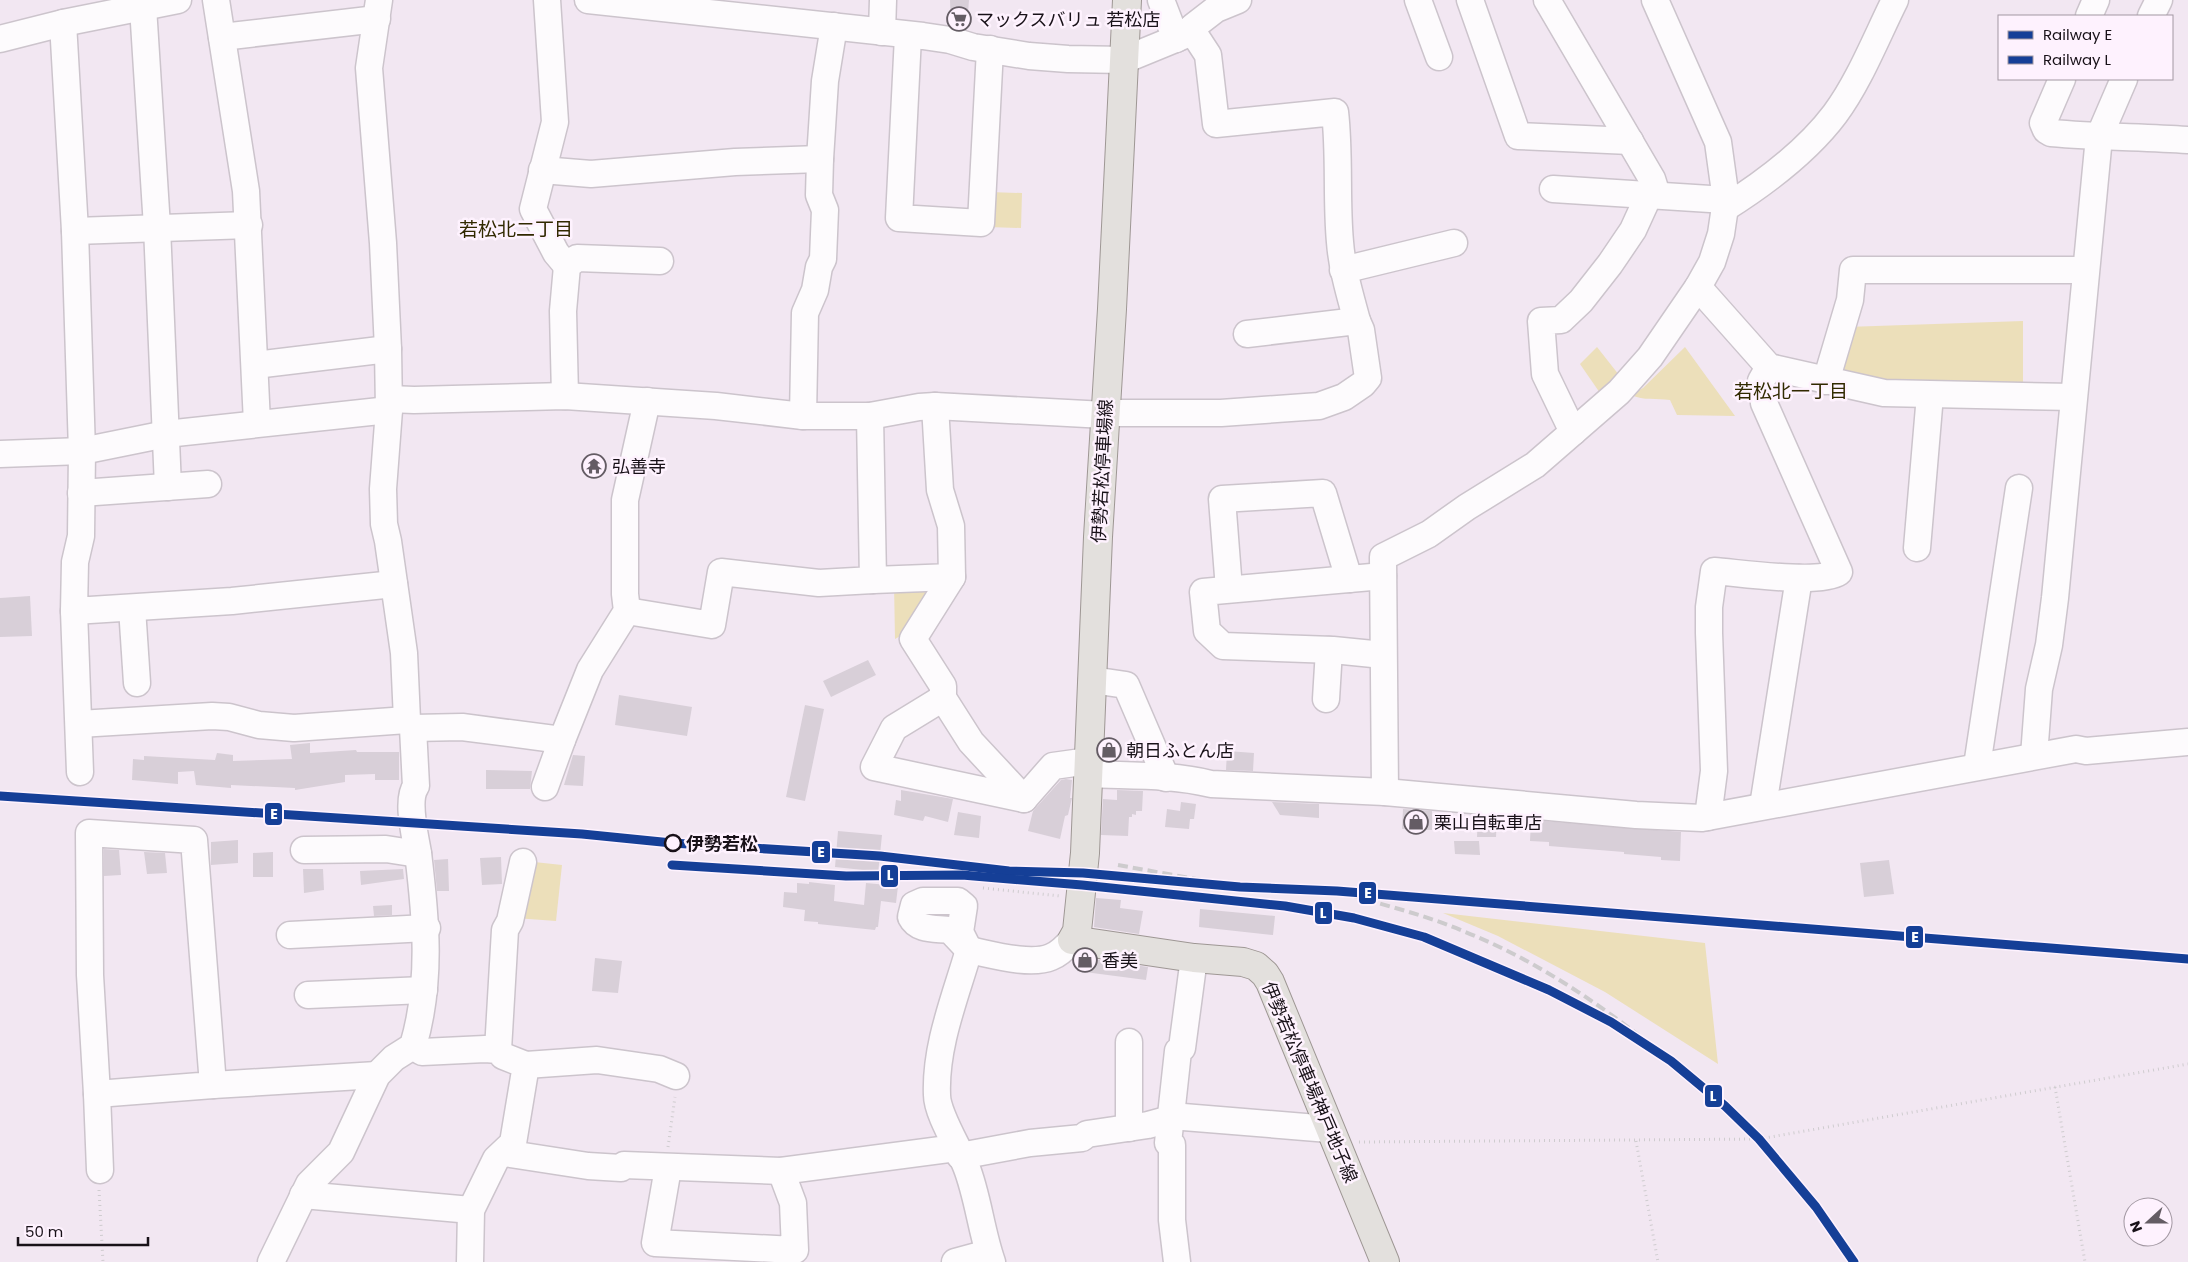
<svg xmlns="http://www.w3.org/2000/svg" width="2188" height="1262" viewBox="0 0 2188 1262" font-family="Poppins,'Noto Sans JP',sans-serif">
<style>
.green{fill:#ecdfba}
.building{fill:#d8cfd8}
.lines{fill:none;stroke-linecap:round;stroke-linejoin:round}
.minor-casing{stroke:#ccc4cc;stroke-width:29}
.major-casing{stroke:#9e9794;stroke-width:30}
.path{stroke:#cfcccf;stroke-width:3;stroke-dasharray:1 4;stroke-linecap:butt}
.minor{stroke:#fdfbfd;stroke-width:26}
.major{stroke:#e3e0dd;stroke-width:28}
.rail{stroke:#cdcbcd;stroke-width:4;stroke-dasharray:10 5;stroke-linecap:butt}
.rail-1-casing{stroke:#fef2fe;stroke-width:12}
.rail-2-casing{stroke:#fef2fe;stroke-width:12}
.rail-1{stroke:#153f97;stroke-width:9}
.rail-2{stroke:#153f97;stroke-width:9}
.stop-dot{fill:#fef2fe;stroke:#181118;stroke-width:2.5}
.labels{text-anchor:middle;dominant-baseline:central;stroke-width:5;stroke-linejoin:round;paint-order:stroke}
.poi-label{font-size:18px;fill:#181118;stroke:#fef2fe;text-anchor:start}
.street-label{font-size:18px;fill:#181118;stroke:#fef2fe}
.stop-label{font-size:18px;font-weight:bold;fill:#181118;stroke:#fef2fe;text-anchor:start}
.neighbourhood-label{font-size:19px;fill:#312900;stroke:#fef2fe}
.line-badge{stroke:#fef2fe;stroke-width:2}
.badge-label{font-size:14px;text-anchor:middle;font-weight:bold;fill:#fff}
</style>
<rect width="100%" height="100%" fill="#f2e7f2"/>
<!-- green -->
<g class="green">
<polygon points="989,192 1022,193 1021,228 987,227"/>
<polygon points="2023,321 2023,391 1894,387 1831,374 1846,327"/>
<polygon points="1597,347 1619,375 1600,393 1580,364"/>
<path d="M1685 347 1735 416 1677 415 1670 400C1656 398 1644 401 1631 395L1643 388Z"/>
<polygon points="933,583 902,635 895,639 894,584"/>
<polygon points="525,861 562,865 556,921 515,918"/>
<polygon points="1443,913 1705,943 1718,1064 1605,992 1498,936"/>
</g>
<!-- building -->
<g class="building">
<polygon points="950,0 969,0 967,27 951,25"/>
<polygon points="30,596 32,636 0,637 0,598"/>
<polygon points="868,660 876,675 831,697 823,681"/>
<polygon points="619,695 692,707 687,736 615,725"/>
<polygon points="805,705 824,709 805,801 786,797"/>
<polygon points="310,743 310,753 356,750 357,752 399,752 399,780 375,780 375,774 345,775 345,782 295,790 295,788 231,785 231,788 196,785 194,771 178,772 178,784 132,780 133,759 144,760 144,756 215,760 217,753 233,755 233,761 292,759 290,745"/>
<polygon points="1227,751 1254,753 1253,771 1226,770"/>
<polygon points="573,755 585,756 583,786 564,785"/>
<polygon points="486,770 532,771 530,789 486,789"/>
<polygon points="1066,779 1072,780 1070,798 1072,798 1071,802 1068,815 1065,816 1060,839 1028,831 1033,811 1061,780"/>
<polygon points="901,790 953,799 948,822 925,816 923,821 894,815 896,800 901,801"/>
<polygon points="1117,790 1143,791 1142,811 1136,811 1136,815 1132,814 1132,817 1129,817 1128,836 1101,835 1103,799 1117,800"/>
<polygon points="1181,802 1196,804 1194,819 1190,819 1189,829 1165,827 1167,809 1180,811"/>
<polygon points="1272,802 1319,804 1319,818 1280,815"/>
<polygon points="1403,809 1432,811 1432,830 1402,829"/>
<polygon points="958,812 981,816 979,838 954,835"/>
<polygon points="1478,816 1497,817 1496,837 1477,837"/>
<polygon points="1531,820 1681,832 1680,861 1661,860 1661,857 1624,854 1624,852 1549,846 1549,842 1530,841"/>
<polygon points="838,831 882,835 878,874 863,872 863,870 835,867"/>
<polygon points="238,840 238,863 211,865 211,842"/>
<polygon points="1454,841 1479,841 1480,855 1455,854"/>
<polygon points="104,849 119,850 121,875 104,876"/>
<polygon points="144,852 165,853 167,873 147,874"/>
<polygon points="273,852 273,877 253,877 253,853"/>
<polygon points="501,857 502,884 482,885 480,858"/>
<polygon points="448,859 449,891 437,891 434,860"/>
<polygon points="1889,860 1894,894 1864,897 1860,863"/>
<polygon points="303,869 323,869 324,890 304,893"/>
<polygon points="403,869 404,879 361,885 360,871"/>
<polygon points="809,882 835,885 834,901 864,905 866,883 898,886 896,903 881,901 878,927 876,927 875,930 818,924 818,922 804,921 805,910 783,907 784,892 797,893 797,883 809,884"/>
<polygon points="1096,898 1121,900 1120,908 1143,911 1139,934 1094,927"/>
<polygon points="392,905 392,915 374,916 373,906"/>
<polygon points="1200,909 1275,916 1273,935 1199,927"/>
<polygon points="1079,957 1148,967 1146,980 1077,971"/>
<polygon points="595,958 622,961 618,993 592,991"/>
</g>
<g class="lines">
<!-- minor casing -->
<g class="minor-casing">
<g id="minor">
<polyline points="216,0 246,191 257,423"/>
<polyline points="547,0 555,122 533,209 556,253 567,266"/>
<polyline points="588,0 923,36 950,40 973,47 1029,56 1068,59 1124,60 1185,35 1194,26 1216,9 1238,0"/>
<polyline points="1161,0 1176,39"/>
<polyline points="1418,0 1439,57"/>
<polyline points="1470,0 1518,136 1630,141"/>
<polyline points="1547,0 1652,179 1657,195"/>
<polyline points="143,7 157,227 168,487"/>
<polyline points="2089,16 2096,0"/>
<polyline points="2151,16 2159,0"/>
<polyline points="63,23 75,231 82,451 81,536 75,562 74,611 232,601 394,584"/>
<path d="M1191 29 1208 55 1216 124 1335 112C1340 156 1336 199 1340 242 1342 269 1350 295 1357 321"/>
<polyline points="882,32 883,0"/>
<polyline points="908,36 899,218 981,223 990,49"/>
<polyline points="222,37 377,19"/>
<polyline points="0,39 63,23 178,0"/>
<path d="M2062 79 2043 123 2046 130 2051 133C2097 137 2142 137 2188 140"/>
<polyline points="542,170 591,174 735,162 820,159"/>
<polyline points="1553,189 1726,200"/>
<path d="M1725 208C1763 184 1808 150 1835 114 1859 82 1877 36 1895 0"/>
<polyline points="75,231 249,225"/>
<polyline points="1343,270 1454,243"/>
<polyline points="1698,287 1769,367 1884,393 2073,397"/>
<polyline points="255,365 388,349"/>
<polyline points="1826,381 1850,300 1853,270 2085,270"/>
<polyline points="565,396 563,311 567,266 577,258 660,261"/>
<polyline points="389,399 414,400 565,396 716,406 803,416 870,416 919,407 935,406 1105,415"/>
<polyline points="1105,413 1221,413 1319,406 1344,397 1363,384 1368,378 1361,330 1357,321 1247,334"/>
<polyline points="803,416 805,313 815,290 819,267 823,259 825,210 819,195 820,159 825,81 834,26"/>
<polyline points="1573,432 1545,374 1541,321 1561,320 1581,301 1610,264 1633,230 1649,195"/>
<polyline points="0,454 82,451 166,434 389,410"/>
<polyline points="81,493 208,484"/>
<polyline points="1917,548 1930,395"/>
<polyline points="1383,576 1203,592 1207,631 1223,646 1333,650 1383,655"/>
<polyline points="952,577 913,639 943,686 943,698 971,742 1024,799 1053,766 1089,761"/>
<polyline points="873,580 952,577 951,526 940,490 935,406"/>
<polyline points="1229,589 1222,499 1323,493 1349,579"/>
<polyline points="132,608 137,683"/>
<polyline points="74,611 80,772"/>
<polyline points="627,611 712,625 721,572 819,583 873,580 870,416"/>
<polyline points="1092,680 1126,685 1166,778"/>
<polyline points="943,698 894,728 874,767 1024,799"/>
<polyline points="1326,699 1329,650"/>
<polyline points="79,724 212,716 229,717 259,725 294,728 407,720"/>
<polyline points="413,728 462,727 562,740 590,670 627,611 625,594 625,500 647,401"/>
<polyline points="2034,756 2039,689 2049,645 2055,598 2099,137 2124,79"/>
<polyline points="1977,766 2019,488"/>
<path d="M1088 774C1129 776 1172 774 1211 784L1385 792 1636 815 1702 818 2076 749 2086 751 2188 742"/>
<polyline points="545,787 562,740"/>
<polyline points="1385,792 1383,557 1429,534 1467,507 1535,465 1619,392 1650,357 1698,287 1712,262 1721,234 1726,200 1718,142 1655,0"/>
<polyline points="1763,806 1799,578"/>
<path d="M1708 817 1714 771 1709 633V607L1714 571C1741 573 1819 585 1839 572L1764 403 1761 381 1769 367"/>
<polygon points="89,833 194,840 213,1085 97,1094 90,975"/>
<polyline points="304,850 386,849 418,854"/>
<path d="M923 901H958L964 906 960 932 969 950 950 930C936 928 918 931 911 917L914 905Z"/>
<polyline points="290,935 427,928"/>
<polyline points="308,995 424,990"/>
<polyline points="1129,1042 1129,1128"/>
<polyline points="413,1046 422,1052 485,1049 498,1050 503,1056 526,1065 513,1143 496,1159 471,1210 470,1262"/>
<polyline points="498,1050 505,930 510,921 523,862"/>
<polyline points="526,1065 597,1060 659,1069 676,1076"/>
<polyline points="213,1085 377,1075"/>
<polyline points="97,1094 100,1170"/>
<polyline points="1171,1116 1329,1129"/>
<polyline points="504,1153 588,1166 621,1168 624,1165 781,1171 956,1148"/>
<polyline points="960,1156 1030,1143 1082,1138 1087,1134 1148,1125 1170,1119"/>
<polyline points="668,1168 655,1243 795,1250 793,1203 781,1171"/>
<polyline points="303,1195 471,1210"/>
<path d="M271 1262 309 1184 341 1152 377 1075 394 1058 413 1046C432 982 426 918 418 853 415 835 406 800 416 786L413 728 407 720 404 653 388 541 384 524 383 489 389 410 388 349 383 243 369 68 379 0"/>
<polyline points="955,1262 988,1253"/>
<path d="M992 1262C981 1231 978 1196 966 1166 959 1148 937 1114 937 1095 935 1046 955 998 969 950 990 954 1030 966 1051 957 1059 954 1066 947 1072 940"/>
<polyline points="1177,1262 1172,1220 1172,1145 1168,1143 1178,1051 1182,1048 1194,958"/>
</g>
</g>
<!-- major casing -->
<g class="major-casing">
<polyline id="major" points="1127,0 1112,309 1098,537 1085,853 1077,931 1072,940 1194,958 1243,962 1256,966 1265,974 1270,982 1385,1262"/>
</g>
<!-- path -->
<g class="path">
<polyline points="983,888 1060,896"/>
<polyline points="2055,1087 2085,1262"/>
<polyline points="1636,1141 1658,1262"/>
<polyline points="1359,1142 1759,1139 2188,1064"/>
<polyline points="668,1147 675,1097"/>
<polyline points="99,1190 103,1262"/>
</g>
<!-- minor -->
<use href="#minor" class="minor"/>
<!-- major -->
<use href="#major" class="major"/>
<!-- rail -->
<g class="rail">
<polyline points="1118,865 1240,887"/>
<path d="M1337 891C1379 904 1423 914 1463 931 1541 962 1607 1009 1671 1061"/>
</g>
<!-- rail-1 casing -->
<g class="rail-1-casing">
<polyline id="rail-1" points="0,796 582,834 672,843 880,856 1009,871 1083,873 1240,887 1337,891 2188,959"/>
</g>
<!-- rail-2 casing -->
<g class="rail-2-casing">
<polyline id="rail-2" points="672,865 846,876 962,875 1082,885 1285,906 1354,918 1424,937 1549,990 1611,1022 1671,1061 1725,1106 1759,1139 1816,1207 1854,1262"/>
</g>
<!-- rail-1 -->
<use href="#rail-1" class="rail-1"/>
<!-- rail-2 -->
<use href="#rail-2" class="rail-2"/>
</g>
<!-- icons -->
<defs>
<g id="supermarket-ring" transform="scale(1.25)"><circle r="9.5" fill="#fef2fe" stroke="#645c64" stroke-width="1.5"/><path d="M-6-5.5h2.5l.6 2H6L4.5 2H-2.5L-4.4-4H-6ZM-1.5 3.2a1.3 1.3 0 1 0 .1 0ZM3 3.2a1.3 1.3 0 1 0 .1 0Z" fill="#645c64"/></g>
<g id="temple-ring" transform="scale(1.25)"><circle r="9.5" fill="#fef2fe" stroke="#645c64" stroke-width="1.5"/><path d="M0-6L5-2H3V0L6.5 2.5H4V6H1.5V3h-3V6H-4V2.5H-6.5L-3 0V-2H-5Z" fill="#645c64"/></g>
<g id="shop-ring" transform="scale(1.25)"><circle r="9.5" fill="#fef2fe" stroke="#645c64" stroke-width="1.5"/><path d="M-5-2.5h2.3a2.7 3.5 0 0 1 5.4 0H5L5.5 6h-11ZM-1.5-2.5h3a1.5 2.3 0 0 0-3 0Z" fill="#645c64"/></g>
</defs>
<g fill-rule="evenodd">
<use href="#supermarket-ring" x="959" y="19"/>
<use href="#temple-ring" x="594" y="466"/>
<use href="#shop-ring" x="1109" y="750"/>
<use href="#shop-ring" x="1416" y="822"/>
<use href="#shop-ring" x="1085" y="960"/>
</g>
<!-- markers -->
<circle class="stop-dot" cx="673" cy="843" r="8"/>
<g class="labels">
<!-- poi labels -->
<g class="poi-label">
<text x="976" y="19">マックスバリュ 若松店</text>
<text x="612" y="466">弘善寺</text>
<text x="1126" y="750">朝日ふとん店</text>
<text x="1434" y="822">栗山自転車店</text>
<text x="1102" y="960">香美</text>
</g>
<!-- street labels -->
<g class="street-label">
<text transform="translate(1102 471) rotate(-87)">伊勢若松停車場線</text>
<text transform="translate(1310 1082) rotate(67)">伊勢若松停車場神戸地子線</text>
</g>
<!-- stop labels -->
<g class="stop-label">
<text x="686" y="843">伊勢若松</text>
</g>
<!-- neighbourhood labels -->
<g class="neighbourhood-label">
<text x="516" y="229">若松北二丁目</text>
<text x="1791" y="391">若松北一丁目</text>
</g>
</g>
<g class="line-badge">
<rect x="264" y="802" width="19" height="24" rx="5" fill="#153f97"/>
<rect x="811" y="840" width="20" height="24" rx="5" fill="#153f97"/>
<rect x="880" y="864" width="19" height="24" rx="5" fill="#153f97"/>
<rect x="1358" y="881" width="19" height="24" rx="5" fill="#153f97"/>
<rect x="1314" y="901" width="19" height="24" rx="5" fill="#153f97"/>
<rect x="1905" y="925" width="19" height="24" rx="5" fill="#153f97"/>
<rect x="1704" y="1084" width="19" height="24" rx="5" fill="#153f97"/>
</g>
<g class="badge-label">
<text x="274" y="819">E</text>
<text x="821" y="857">E</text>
<text x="890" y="880">L</text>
<text x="1368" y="898">E</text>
<text x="1323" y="918">L</text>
<text x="1915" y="942">E</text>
<text x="1713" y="1101">L</text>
</g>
<!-- legend -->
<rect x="1998" y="15" width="175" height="65" fill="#fef2fe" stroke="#a298a2"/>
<rect x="2008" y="31" width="25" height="8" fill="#153f97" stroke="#a298a2"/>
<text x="2043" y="40" font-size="15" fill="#181118">Railway E</text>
<rect x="2008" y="56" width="25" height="8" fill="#153f97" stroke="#a298a2"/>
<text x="2043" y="65" font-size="15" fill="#181118">Railway L</text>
<!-- north arrow -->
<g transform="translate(2148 1222) rotate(249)"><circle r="24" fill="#fef2fe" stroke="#a298a2"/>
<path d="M0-4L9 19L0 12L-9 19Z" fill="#645c64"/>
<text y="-8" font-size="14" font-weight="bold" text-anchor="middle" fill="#181118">N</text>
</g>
<!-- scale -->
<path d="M18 1237v8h130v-8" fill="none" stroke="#181118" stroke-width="2.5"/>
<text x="25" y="1237" font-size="15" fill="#181118" stroke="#fef2fe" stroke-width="4" paint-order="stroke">50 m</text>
</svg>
